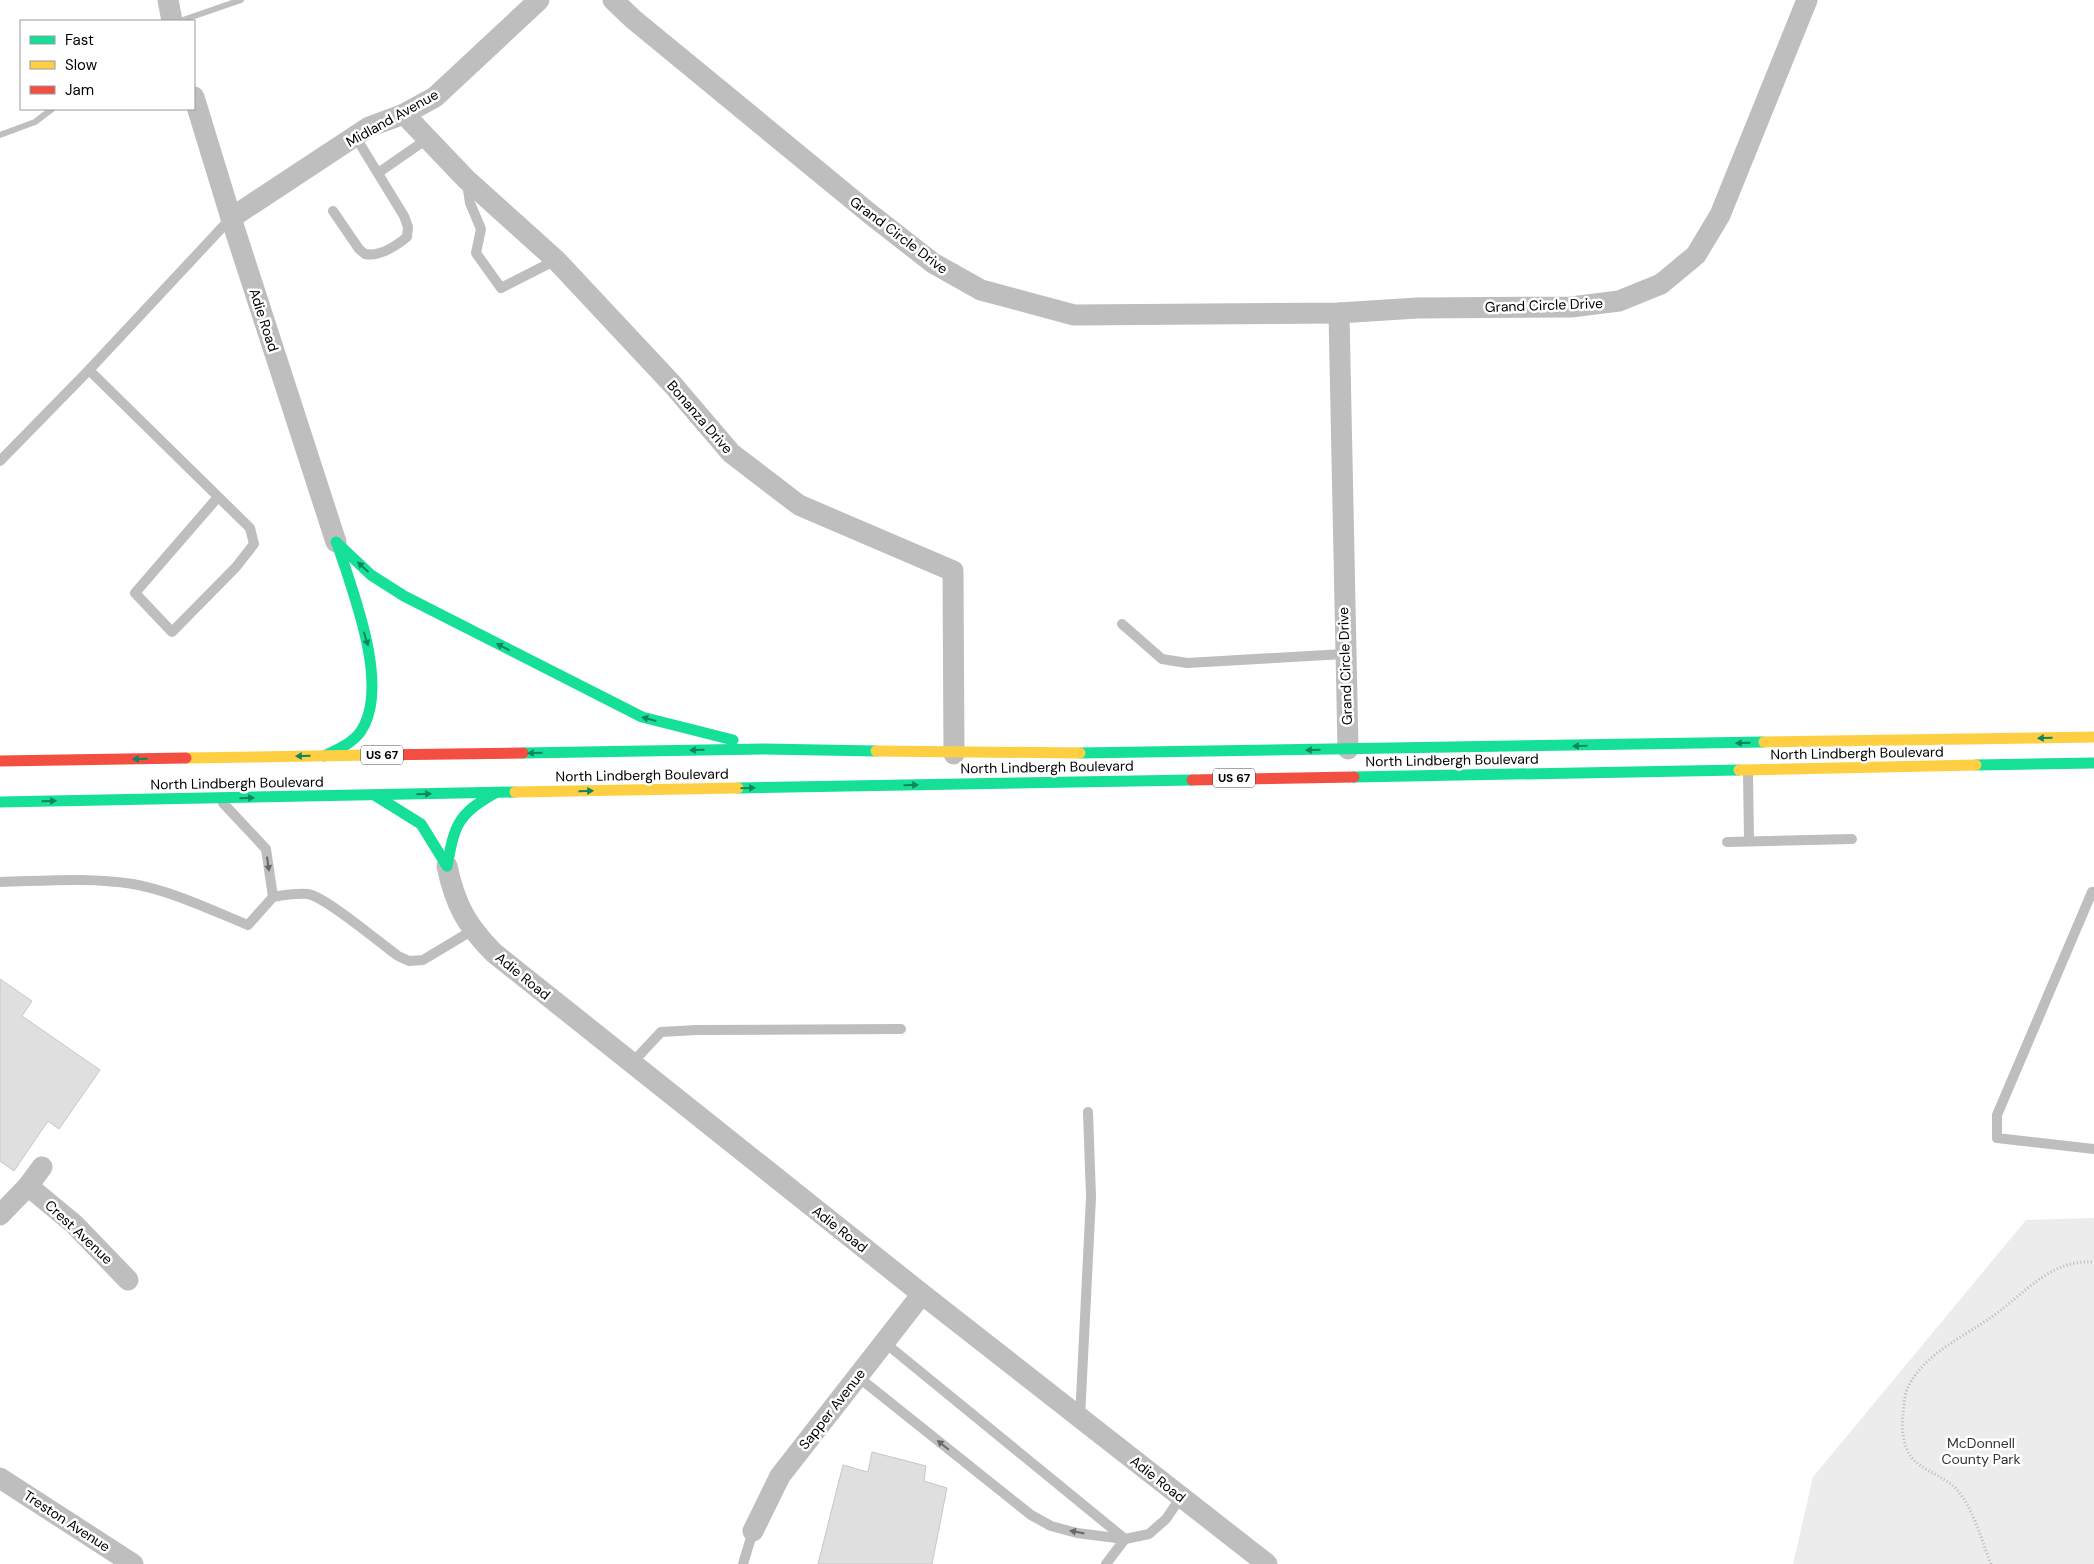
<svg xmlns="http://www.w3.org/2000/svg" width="2094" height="1564" viewBox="0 0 2094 1564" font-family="'DM Sans',sans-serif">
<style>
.green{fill:#ececec}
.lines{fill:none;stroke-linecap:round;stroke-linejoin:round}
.stream{stroke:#bfbfbf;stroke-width:6}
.building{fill:#dfdfdf;stroke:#c7c7c7}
.path{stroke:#b9b9b9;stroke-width:3;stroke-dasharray:1 2.5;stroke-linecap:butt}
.lane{stroke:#bebebe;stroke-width:10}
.street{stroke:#bebebe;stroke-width:21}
.fast{stroke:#16e098;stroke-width:11}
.slow{stroke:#ffcf43;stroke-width:11}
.jam{stroke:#f24e42;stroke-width:11}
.oneway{fill:#0d865b}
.oneway2{fill:#686868}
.labels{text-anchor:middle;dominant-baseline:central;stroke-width:5;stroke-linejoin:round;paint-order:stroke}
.shield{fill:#fff;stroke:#4c4c4c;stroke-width:1}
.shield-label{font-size:12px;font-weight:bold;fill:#000}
.street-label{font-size:14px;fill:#000;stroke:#fff}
.park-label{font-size:14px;fill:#333;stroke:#fff}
</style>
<rect width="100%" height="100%" fill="#fff"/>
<!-- green -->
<polygon class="green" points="2094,1218 2094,1564 1793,1564 1813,1477 2026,1220"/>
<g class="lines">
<!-- stream -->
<g class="stream">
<polyline points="180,21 241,0"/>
<polyline points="0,135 35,122 52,109"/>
</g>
</g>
<!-- building -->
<g class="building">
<polygon points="0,979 32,1001 22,1016 100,1070 59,1129 48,1121 14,1171 0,1161"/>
<polygon points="872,1452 926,1466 924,1481 947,1488 932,1564 818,1564 843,1465 868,1472"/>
</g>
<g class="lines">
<!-- path -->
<path class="path" d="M1991 1564C1981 1540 1975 1512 1958 1491 1947 1477 1924 1472 1912 1458 1903 1447 1901 1428 1903 1414 1904 1407 1904 1399 1906 1392 1920 1356 1960 1339 1990 1318 2024 1295 2049 1259 2094 1262"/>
<!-- lane -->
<g class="lane">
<polyline points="378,173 427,139"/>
<polyline points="467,184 470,203 481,229 476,253 501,288 556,260"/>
<path d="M333 211 359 249 365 254C380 257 396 246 407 237L408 227 404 216 355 136"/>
<polyline points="89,370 250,528 254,544 236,567 172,632 135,593 218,497"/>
<polyline points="0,461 89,370 231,218"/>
<polyline points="1122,624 1162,659 1187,663 1344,654"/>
<polyline points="1748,771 1749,841"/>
<polyline points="223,803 266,849 273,897"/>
<polyline points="1727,842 1852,839"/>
<path d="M0 882C44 881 89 877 133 884 172 891 211 910 248 925L273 897C284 895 296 893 308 894 326 897 380 943 398 956L409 961 423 960 473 930"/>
<polyline points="2094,892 2092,892 1997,1115 1997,1138 2094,1149"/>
<polyline points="631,1064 661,1032 696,1030 901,1029"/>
<polyline points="884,1342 1125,1539 1149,1534 1166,1519 1181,1497"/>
<polyline points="857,1376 1031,1515 1051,1526 1077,1533 1124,1539"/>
<polyline points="1080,1418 1091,1197 1088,1112"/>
<polyline points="743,1564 753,1531"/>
<polyline points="1106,1564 1125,1539"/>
</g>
<!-- street -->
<g class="street">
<polyline points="168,0 172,21"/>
<polyline points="613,0 633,19 869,213 933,263 981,290 1074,315 1339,313 1417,308 1571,307 1619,301 1661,284 1696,255 1720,215 1807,0"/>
<polyline points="194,97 231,218 336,542"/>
<polyline points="404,114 466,179 556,260 673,385 731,453 799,505 953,571 954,754"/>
<polyline points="231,218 369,127 404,114 435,97 539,0"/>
<polyline points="1339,313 1348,749"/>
<path d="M447 866C455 904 466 925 494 953L922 1294 1267 1564"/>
<polyline points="28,1186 74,1224 128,1280"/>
<polyline points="0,1215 28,1186 42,1167"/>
<polyline points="0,1478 133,1564"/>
<polyline points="753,1531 780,1476 922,1294"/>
</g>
<!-- fast -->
<g class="fast">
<polyline points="336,542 371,575 404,596 642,717 733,740"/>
<polyline points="523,753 764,749 876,751"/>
<polyline points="1080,753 1764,742"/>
<path d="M324 756C337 750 353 743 361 731 391 686 352 590 337 543"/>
<polyline points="1976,765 2094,763"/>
<polyline points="1354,777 1739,770"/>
<polyline points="738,788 1192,780"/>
<polyline points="376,796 421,824 447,866"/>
<polyline points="0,802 515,792"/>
<path d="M447 866C455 824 457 815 495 793"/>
</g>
<!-- slow -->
<g class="slow">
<polyline points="1764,742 2094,737"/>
<polyline points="876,751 1080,753"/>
<polyline points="186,758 373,755"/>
<polyline points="1739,770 1976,765"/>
<polyline points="515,792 738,788"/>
</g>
<!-- jam -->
<g class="jam">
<polyline points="373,755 523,753"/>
<polyline points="0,761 186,758"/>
<polyline points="1192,780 1354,777"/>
</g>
</g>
<!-- one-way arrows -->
<defs><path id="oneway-solid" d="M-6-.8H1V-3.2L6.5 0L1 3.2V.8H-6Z" transform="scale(1.25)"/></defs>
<g class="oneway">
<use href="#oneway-solid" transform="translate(363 567) rotate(-137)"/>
<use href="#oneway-solid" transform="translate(366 639) rotate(73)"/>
<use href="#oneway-solid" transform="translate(503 647) rotate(-153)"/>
<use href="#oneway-solid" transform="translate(649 719) rotate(-165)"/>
<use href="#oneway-solid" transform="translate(2045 738) rotate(179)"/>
<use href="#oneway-solid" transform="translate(1743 743) rotate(179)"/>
<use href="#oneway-solid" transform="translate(1580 746) rotate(179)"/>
<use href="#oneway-solid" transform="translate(697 750) rotate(179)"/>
<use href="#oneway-solid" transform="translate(1313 750) rotate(179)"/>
<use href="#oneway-solid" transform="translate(535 753) rotate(179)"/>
<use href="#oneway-solid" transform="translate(303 756) rotate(179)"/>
<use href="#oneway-solid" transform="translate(140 759) rotate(179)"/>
<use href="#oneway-solid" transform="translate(911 785) rotate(-1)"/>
<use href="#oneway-solid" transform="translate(748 788) rotate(-1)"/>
<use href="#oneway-solid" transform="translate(586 791) rotate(-1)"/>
<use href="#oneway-solid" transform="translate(424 794) rotate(-1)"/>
<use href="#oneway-solid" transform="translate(247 798) rotate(-1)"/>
<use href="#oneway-solid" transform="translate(49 801) rotate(-1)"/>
</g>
<g class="oneway2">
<use href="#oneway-solid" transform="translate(268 864) rotate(82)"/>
<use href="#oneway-solid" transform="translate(943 1445) rotate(-141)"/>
<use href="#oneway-solid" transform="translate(1077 1532) rotate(-169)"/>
</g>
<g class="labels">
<!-- shield labels -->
<g class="shield">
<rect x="361" y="745.5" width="42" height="19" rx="4"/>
<rect x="1213" y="768.5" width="42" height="19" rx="4"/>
</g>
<g class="shield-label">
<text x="382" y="755">US 67</text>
<text x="1234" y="778">US 67</text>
</g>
<!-- street labels -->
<g class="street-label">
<text transform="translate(392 118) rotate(-29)">Midland Avenue</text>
<text transform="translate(899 235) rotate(37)">Grand Circle Drive</text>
<text transform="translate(1544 305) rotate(-2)">Grand Circle Drive</text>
<text transform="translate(264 320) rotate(72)">Adie Road</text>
<text transform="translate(700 417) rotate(49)">Bonanza Drive</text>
<text transform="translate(1345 666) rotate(-92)">Grand Circle Drive</text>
<text transform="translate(1857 753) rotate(-1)">North Lindbergh Boulevard</text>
<text transform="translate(1452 760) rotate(-1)">North Lindbergh Boulevard</text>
<text transform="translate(1047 767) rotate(-1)">North Lindbergh Boulevard</text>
<text transform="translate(642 775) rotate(-1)">North Lindbergh Boulevard</text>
<text transform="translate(237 783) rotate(-1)">North Lindbergh Boulevard</text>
<text transform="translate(523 976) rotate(39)">Adie Road</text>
<text transform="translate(840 1229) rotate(38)">Adie Road</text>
<text transform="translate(79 1232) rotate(43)">Crest Avenue</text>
<text transform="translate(832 1409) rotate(-52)">Sapper Avenue</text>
<text transform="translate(1158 1479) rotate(38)">Adie Road</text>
<text transform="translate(67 1521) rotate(33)">Treston Avenue</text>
</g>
<!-- park labels -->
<g class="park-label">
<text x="1981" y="1443">McDonnell<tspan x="1981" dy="16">County Park</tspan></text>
</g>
</g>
<!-- legend -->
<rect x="20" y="20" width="175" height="90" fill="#ffffff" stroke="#999999"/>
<rect x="30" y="36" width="25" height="8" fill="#16e098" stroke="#999999"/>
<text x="65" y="45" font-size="15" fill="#000000">Fast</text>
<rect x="30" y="61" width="25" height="8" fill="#ffcf43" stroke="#999999"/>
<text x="65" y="70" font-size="15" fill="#000000">Slow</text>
<rect x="30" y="86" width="25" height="8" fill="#f24e42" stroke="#999999"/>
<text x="65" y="95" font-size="15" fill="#000000">Jam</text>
</svg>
